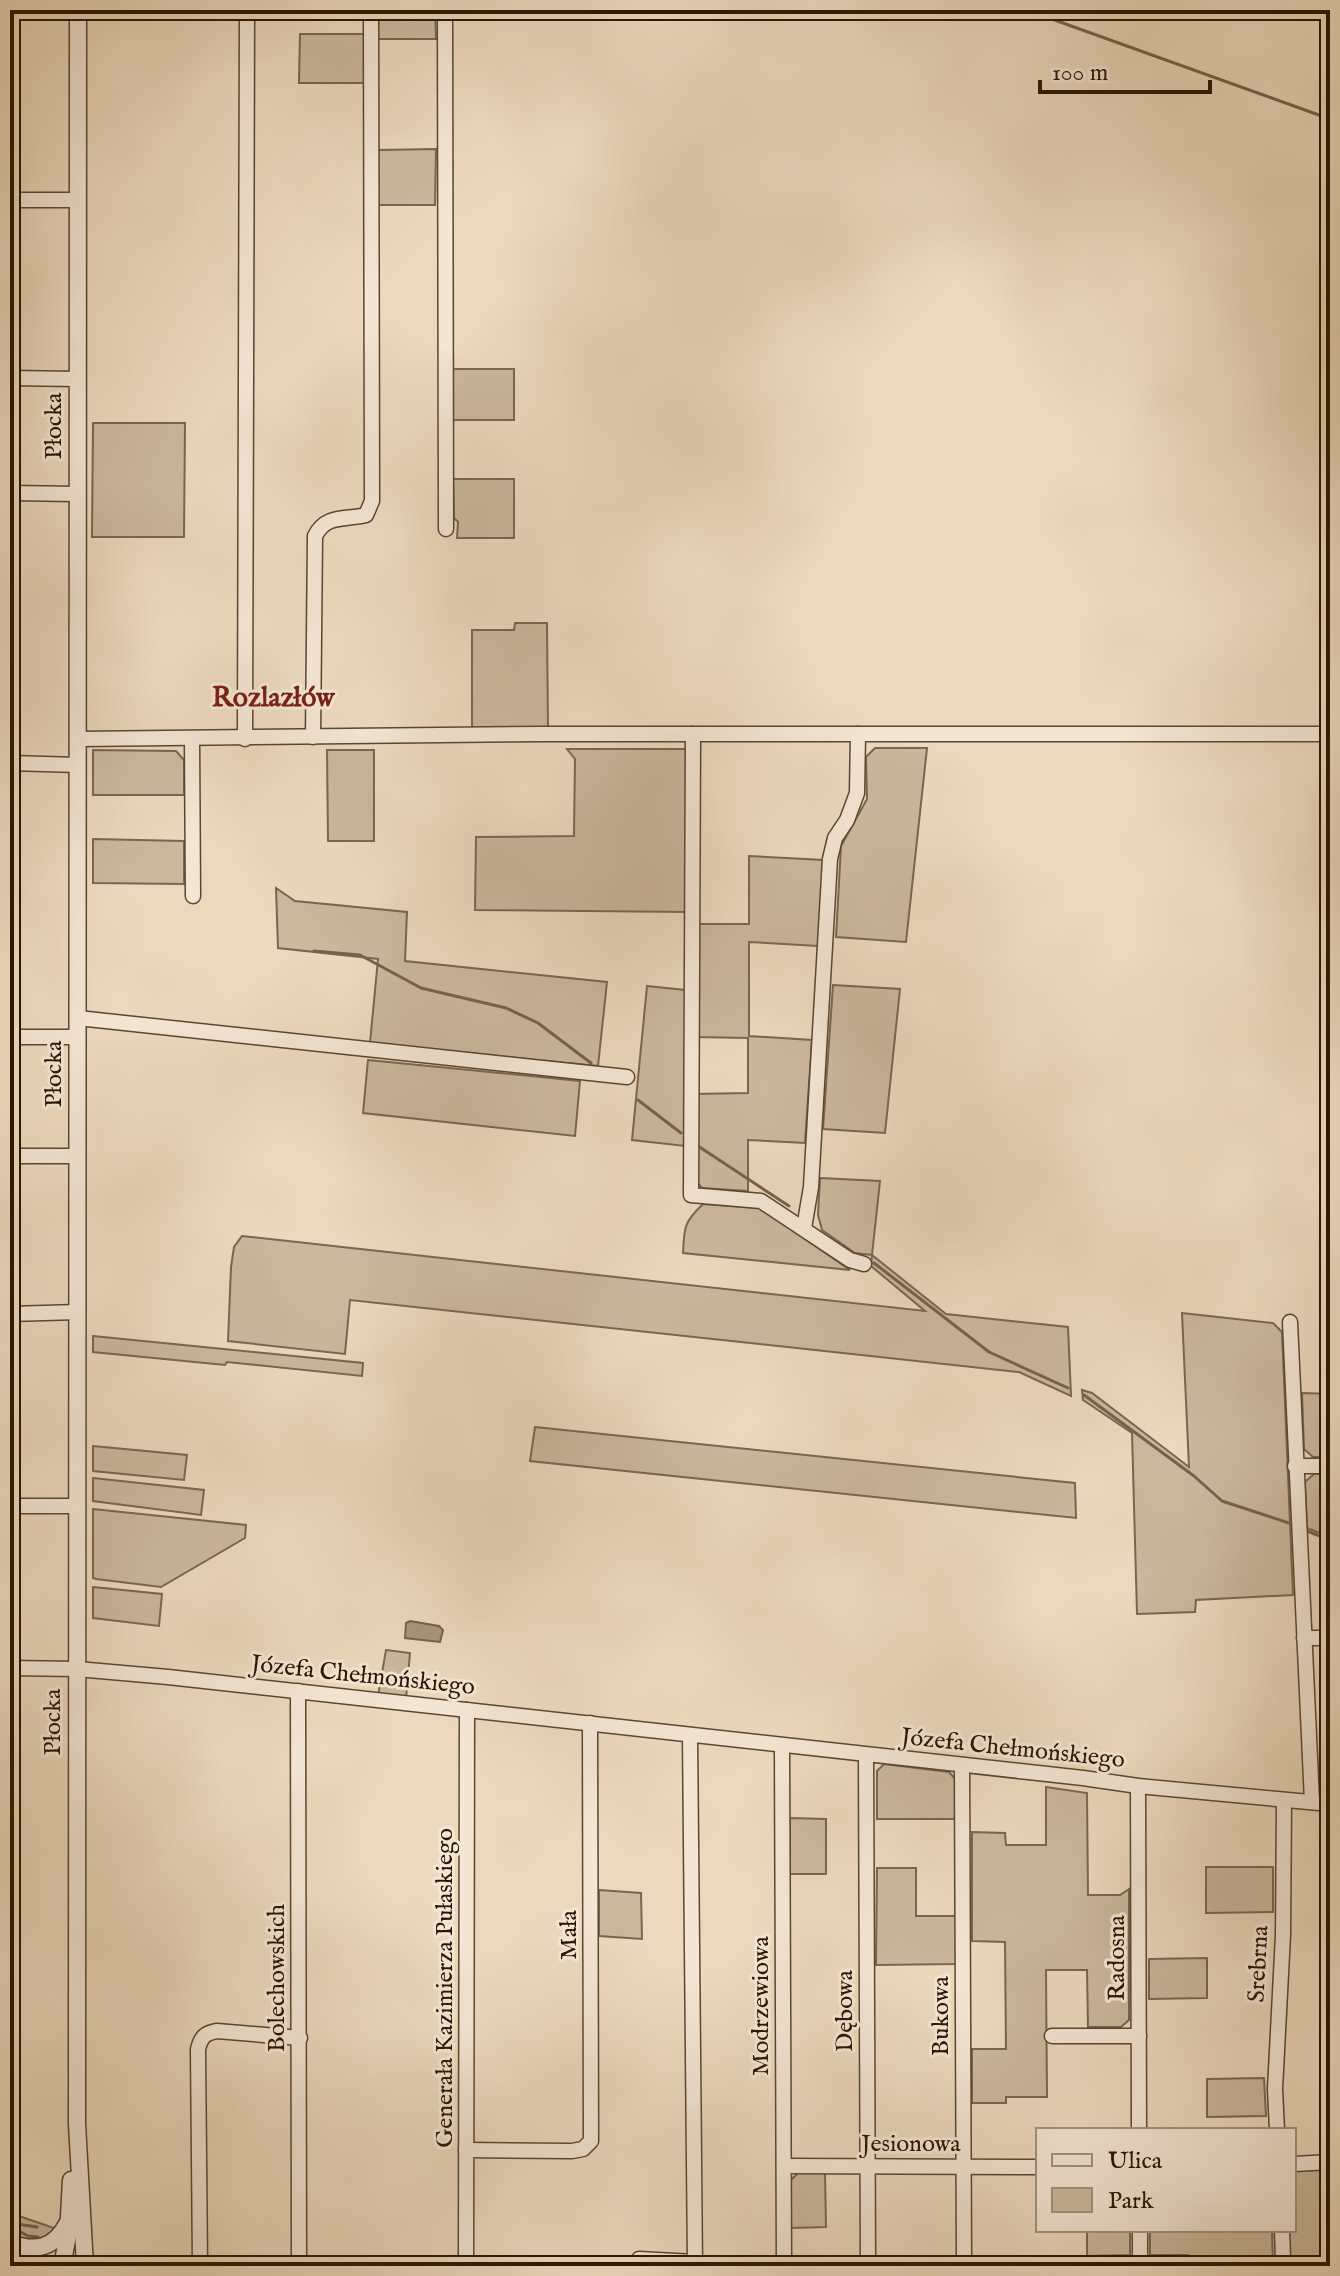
<svg xmlns="http://www.w3.org/2000/svg" width="1340" height="2276" viewBox="0 0 1340 2276" font-family="'IM FELL English',serif">
<style>
.green{fill:#cbb89d;stroke:#7a6650;stroke-width:2}
.water{fill:#aa967d;stroke:#76624c;stroke-width:2}
.lines{fill:none;stroke-linecap:round;stroke-linejoin:round}
.stream{stroke:#76624c;stroke-width:3}
.minor-casing{stroke:#5a4631;stroke-width:17}
.tertiary-casing{stroke:#5a4631;stroke-width:19}
.minor{stroke:#f3e6d4;stroke-width:14}
.tertiary{stroke:#f3e6d4;stroke-width:16}
.labels{text-anchor:middle;dominant-baseline:central;stroke-width:6;stroke-linejoin:round;paint-order:stroke}
.street-label{font-size:24px;fill:#291502;stroke:#f3e6d4}
.quarter-label{font-size:28px;font-weight:bold;fill:#7a1f14;stroke:#f3e6d4}
</style>
<rect width="100%" height="100%" fill="#ecd9bd"/>
<filter id="stains"><feTurbulence type="fractalNoise" baseFrequency=".0025" numOctaves="4"/><feColorMatrix values="0 0 0 0 .2 0 0 0 0 .09 0 0 0 0 .02 0 0 0 .5 -.17"/></filter>
<radialGradient id="worn" r=".72"><stop offset=".6" stop-color="#630" stop-opacity="0"/><stop offset="1" stop-color="#630" stop-opacity=".3"/></radialGradient>
<!-- green -->
<g class="green">
<polygon points="377,10 435,10 436,39 377,39"/>
<polygon points="300,34 364,34 364,83 299,83"/>
<polygon points="436,149 435,205 378,205 378,150"/>
<rect x="453" y="369" width="61" height="51"/>
<polygon points="93,423 185,423 184,537 92,537"/>
<polygon points="453,479 514,479 514,538 457,538 458,522 454,518"/>
<polygon points="515,623 547,623 548,730 472,731 472,630 514,630"/>
<polygon points="875,748 927,748 906,942 836,937 841,846 867,799 866,757"/>
<polygon points="567,749 689,749 687,912 475,910 476,837 574,836 575,759"/>
<polygon points="93,750 176,751 184,760 184,795 93,795"/>
<polygon points="327,750 374,750 374,841 328,841"/>
<polygon points="93,839 184,841 184,884 93,883"/>
<polygon points="749,856 824,860 818,946 749,942 749,1036 812,1040 805,1143 748,1140 748,1191 702,1188 693,1177 694,1094 748,1093 748,1038 695,1037 695,924 749,924"/>
<polygon points="276,888 295,901 407,912 405,961 607,982 598,1066 370,1043 378,959 278,948"/>
<polygon points="833,985 900,989 885,1133 823,1129"/>
<polygon points="647,986 685,990 685,1146 632,1140"/>
<polygon points="368,1060 580,1081 575,1136 363,1113"/>
<polygon points="820,1178 880,1181 872,1255 946,1314 1068,1327 1071,1396 1019,1372 350,1300 345,1354 228,1341 231,1267 234,1247 242,1236 925,1311 871,1266 872,1255 855,1253 822,1230 818,1215"/>
<path d="M703 1204 760 1208 850 1270 683 1253C684 1227 684 1222 703 1204Z"/>
<polygon points="1182,1313 1273,1323 1282,1332 1293,1595 1196,1600 1195,1612 1137,1614 1132,1433 1083,1400 1082,1390 1092,1393 1189,1467"/>
<polygon points="93,1336 363,1363 362,1376 227,1362 225,1365 93,1352"/>
<polygon points="1302,1393 1330,1394 1330,1457 1313,1457 1304,1449"/>
<polygon points="535,1427 1075,1483 1076,1518 530,1461"/>
<polygon points="93,1446 187,1455 184,1480 93,1471"/>
<polygon points="1314,1474 1330,1474 1330,1537 1307,1528 1305,1482"/>
<polygon points="93,1478 204,1490 201,1515 93,1501"/>
<polygon points="93,1509 246,1525 245,1538 161,1587 96,1579 93,1578"/>
<polygon points="93,1587 162,1594 159,1626 93,1618"/>
<polygon points="386,1650 410,1653 406,1699 378,1696"/>
<polygon points="884,1764 949,1772 956,1780 957,1819 877,1819 877,1771"/>
<polygon points="1046,1787 1087,1793 1088,1895 1120,1895 1129,1889 1129,2020 1121,2027 1088,2027 1087,1970 1046,1970 1047,2097 1006,2097 1006,2103 972,2103 972,2049 1006,2049 1005,1942 972,1941 972,1832 1005,1833 1006,1845 1046,1845"/>
<polygon points="790,1818 826,1819 826,1874 790,1874"/>
<polygon points="1206,1867 1273,1867 1273,1912 1206,1913"/>
<polygon points="877,1868 916,1868 916,1916 956,1916 956,1964 876,1965"/>
<polygon points="599,1890 641,1893 642,1939 599,1936"/>
<polygon points="1207,1958 1207,1998 1149,1999 1149,1959"/>
<polygon points="1264,2078 1266,2116 1207,2117 1207,2079"/>
<polygon points="1330,2168 1330,2265 1289,2266 1287,2230 1294,2230 1294,2170"/>
<polygon points="798,2173 825,2173 826,2227 791,2228 791,2180"/>
<polygon points="10,2213 57,2229 54,2234 31,2245 10,2236"/>
<polygon points="1087,2230 1130,2230 1130,2255 1088,2256 1087,2266 1006,2266 1006,2258 1087,2256"/>
<polygon points="1150,2230 1272,2230 1273,2266 1188,2266 1188,2255 1150,2255"/>
</g>
<!-- water -->
<polygon class="water" points="410,1621 439,1626 443,1630 440,1642 405,1638 406,1623"/>
<g class="lines">
<!-- stream -->
<g class="stream">
<polyline points="1027,10 1037,13"/>
<polyline points="1049,18 1330,119"/>
<polyline points="314,951 360,955 421,988 506,1008 538,1023 591,1063"/>
<polyline points="638,1100 681,1133"/>
<polyline points="698,1146 789,1206"/>
<polyline points="874,1263 989,1352 1068,1388"/>
<polyline points="1084,1395 1194,1476 1222,1501 1289,1523"/>
<polyline points="1307,1531 1330,1540"/>
<polyline points="10,2223 37,2227"/>
<polyline points="10,2226 28,2236 38,2237"/>
</g>
<!-- minor casing -->
<g class="minor-casing">
<g id="minor">
<polyline points="445,10 446,529"/>
<polyline points="10,200 78,200"/>
<polyline points="10,378 78,379"/>
<polyline points="10,493 78,494"/>
<polyline points="693,734 691,1195 761,1201 850,1260 864,1264"/>
<path d="M313 737 315 536C326 514 345 520 366 515L372 501 371 10"/>
<polyline points="78,739 542,734 1330,734"/>
<polyline points="192,739 193,896"/>
<polyline points="245,739 247,10"/>
<polyline points="10,763 78,765"/>
<polyline points="78,1018 627,1077"/>
<polyline points="10,1037 78,1037"/>
<polyline points="10,1156 78,1156"/>
<polyline points="804,1228 811,1187 830,859 835,838 847,820 857,793 858,734"/>
<polyline points="10,1314 78,1312"/>
<polyline points="1290,1322 1312,1802"/>
<polyline points="1295,1466 1330,1466"/>
<polyline points="10,1506 78,1506"/>
<polyline points="1304,1638 1330,1638"/>
<polyline points="10,1668 77,1669 168,1677 1083,1778 1138,1786 1330,1804"/>
<polyline points="298,1691 299,2266"/>
<polyline points="690,1735 695,2266"/>
<polyline points="782,1746 784,2266"/>
<polyline points="866,1755 868,2266"/>
<polyline points="962,1765 964,2266"/>
<polyline points="1138,1786 1139,2130"/>
<polyline points="1052,2036 1139,2036"/>
<polyline points="1277,2130 1275,2089 1283,1935 1284,1800"/>
<polyline points="466,2150 572,2151 583,2149 591,2141 590,1723"/>
<polyline points="1294,2164 1330,2162"/>
<polyline points="784,2166 1038,2167"/>
<polyline points="1140,2230 1140,2266"/>
<polyline points="1282,2230 1283,2259"/>
<polyline points="639,2259 695,2262"/>
<path d="M200 2266 198 2049C201 2037 205 2033 217 2031L300 2038"/>
<polyline points="466,2266 467,1710"/>
</g>
</g>
<!-- tertiary casing -->
<g class="tertiary-casing">
<g id="tertiary">
<polyline points="78,10 77,2124 85,2266"/>
<path d="M10 2243C35 2252 54 2249 67 2224"/>
<polyline points="19,2249 44,2266"/>
<polyline points="10,2265 12,2266"/>
<polyline points="62,2266 68,2235 71,2180"/>
</g>
</g>
<!-- minor -->
<use href="#minor" class="minor"/>
<!-- tertiary -->
<use href="#tertiary" class="tertiary"/>
</g>
<g class="labels">
<!-- street labels -->
<g class="street-label">
<text transform="translate(54 426) rotate(-90)">Płocka</text>
<text transform="translate(54 1074) rotate(-90)">Płocka</text>
<text transform="translate(363 1676) rotate(6)">Józefa Chełmońskiego</text>
<text transform="translate(53 1722) rotate(-90)">Płocka</text>
<text transform="translate(1013 1749) rotate(6)">Józefa Chełmońskiego</text>
<text transform="translate(569 1935) rotate(-90)">Mała</text>
<text transform="translate(1117 1958) rotate(-90)">Radosna</text>
<text transform="translate(1259 1964) rotate(-87)">Srebrna</text>
<text transform="translate(277 1978) rotate(-90)">Bolechowskich</text>
<text transform="translate(445 1988) rotate(-90)">Generała Kazimierza Pułaskiego</text>
<text transform="translate(761 2006) rotate(-90)">Modrzewiowa</text>
<text transform="translate(845 2011) rotate(-90)">Dębowa</text>
<text transform="translate(941 2016) rotate(-90)">Bukowa</text>
<text x="911" y="2144">Jesionowa</text>
</g>
<!-- quarter labels -->
<g class="quarter-label">
<text x="273" y="698">Rozlazłów</text>
</g>
</g>
<!-- margin -->
<rect width="1340" height="2276" fill="none" stroke="#ecd9bd" stroke-width="40"/>
<rect x="12" y="12" width="1316" height="2252" fill="none" stroke="#291502" stroke-width="4"/>
<rect x="20" y="20" width="1300" height="2236" fill="none" stroke="#291502" stroke-width="2"/>
<!-- legend -->
<rect x="1036" y="2128" width="260" height="104" fill="#f3e6d4" stroke="#a29280" stroke-width="2"/>
<rect x="1052" y="2154" width="40" height="12" fill="#f3e6d4" stroke="#a29280" stroke-width="2"/>
<text x="1108" y="2168" font-size="24" fill="#291502">Ulica</text>
<rect x="1052" y="2188" width="40" height="24" fill="#cbb89d" stroke="#a29280" stroke-width="2"/>
<text x="1108" y="2208" font-size="24" fill="#291502">Park</text>
<!-- scale -->
<path d="M1040 80v12h170v-12" fill="none" stroke="#291502" stroke-width="4"/>
<text x="1052" y="80" font-size="24" fill="#291502" stroke="#f3e6d4" stroke-width="6" paint-order="stroke">100 m</text>
<rect width="100%" height="100%" filter="url(#stains)"/>
<rect width="100%" height="100%" fill="url(#worn)"/>
</svg>
